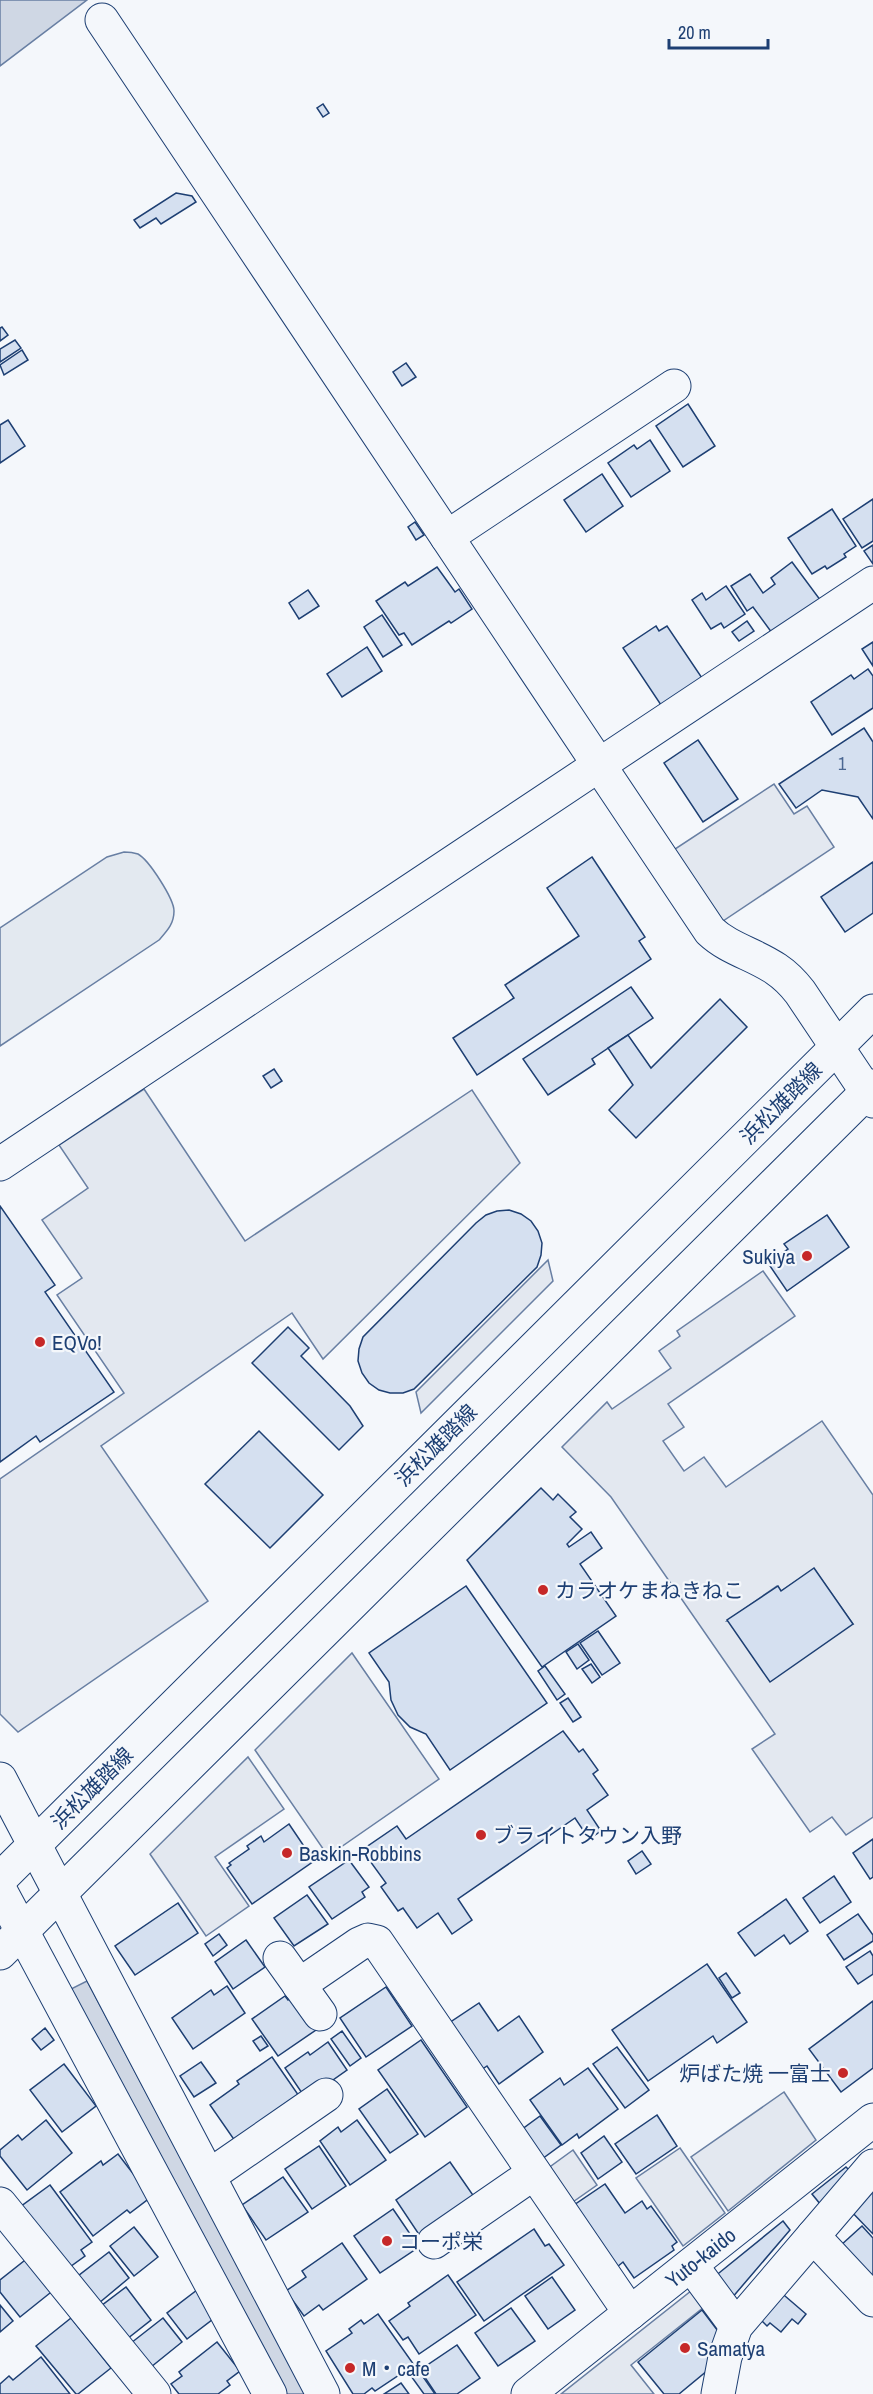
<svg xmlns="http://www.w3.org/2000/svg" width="873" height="2394" viewBox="0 0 873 2394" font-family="'Archivo Narrow','Noto Sans JP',sans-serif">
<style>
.green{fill:#e3e9f0;stroke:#687fa3;stroke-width:1.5}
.parking{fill:#e3e8f0;stroke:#687fa3;stroke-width:1.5;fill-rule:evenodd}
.water{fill:#cfd7e4;stroke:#687fa3;stroke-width:1.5}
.building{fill:#d5e0f0;stroke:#1d3f73;stroke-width:1.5}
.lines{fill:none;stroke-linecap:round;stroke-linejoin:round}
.minor-casing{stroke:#1d3f73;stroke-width:35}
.major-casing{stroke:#1d3f73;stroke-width:35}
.minor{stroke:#f4f7fb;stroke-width:33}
.major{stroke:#f4f7fb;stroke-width:33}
.poi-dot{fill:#c62828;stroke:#f4f7fb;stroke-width:2}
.labels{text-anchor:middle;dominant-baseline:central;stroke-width:4.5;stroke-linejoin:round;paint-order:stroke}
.number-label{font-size:18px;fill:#4b6792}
.street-label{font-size:21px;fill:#1d3f73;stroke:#f4f7fb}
.poi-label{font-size:21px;fill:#1d3f73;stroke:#f4f7fb;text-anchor:start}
</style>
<rect width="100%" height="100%" fill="#f4f7fb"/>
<!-- green -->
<path class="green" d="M124 852C128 852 135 853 138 854 149 860 174 899 174 911 174 924 167 931 159 940L0 1046V928L107 857Z"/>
<!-- parking -->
<g class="parking">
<polygon points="774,784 794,814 807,806 834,847 720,923 672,851"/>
<polygon points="144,1089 245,1241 472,1090 520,1163 323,1359 292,1313 101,1446 208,1601 18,1732 0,1714 0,1479 124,1393 57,1295 82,1278 42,1220 88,1188 59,1145"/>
<polygon points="548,1260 553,1281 421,1413 416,1392"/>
<path d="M763 1271 795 1316 668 1404 684 1427 663 1441 684 1471 704 1457 726 1487 822 1421 873 1495V1817L846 1835 832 1817 810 1832 752 1749 775 1734 611 1497 562 1447 607 1402 612 1409 671 1368 659 1351 680 1336 677 1331ZM814 1569 853 1624 727 1621 777 1586 781 1591Z"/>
<polygon points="352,1653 439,1779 328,1856 255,1750"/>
<polygon points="248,1757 284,1809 215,1857 249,1906 206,1936 150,1854"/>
<polygon points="784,2092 816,2140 728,2211 691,2157"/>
<polygon points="680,2148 725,2213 683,2246 636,2178"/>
<polygon points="573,2150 597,2185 570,2204 547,2169"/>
<polygon points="696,2287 709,2303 631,2365 654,2394 561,2394"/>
</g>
<!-- water -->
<g class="water">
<polygon points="0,0 87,0 0,66"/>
<polygon points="87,1981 306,2394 283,2394 69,1990"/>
</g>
<!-- building -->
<g class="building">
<polygon points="323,104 329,113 323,117 317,108"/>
<polygon points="176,193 192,196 196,202 161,224 156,218 140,228 134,220"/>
<polygon points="2,327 8,335 0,341 0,328"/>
<polygon points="15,340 21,348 0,362 0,349"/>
<polygon points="22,350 28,360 4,375 0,365"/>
<polygon points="406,363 416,377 402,386 393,372"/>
<polygon points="688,404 715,446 683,467 656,426"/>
<polygon points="8,420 25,446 0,463 0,425"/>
<polygon points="650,440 670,471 631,497 608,463 634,445 637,449"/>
<polygon points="602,474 623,506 586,532 564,500"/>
<polygon points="873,499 873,541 862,548 843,519"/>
<polygon points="832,509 856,546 844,554 846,557 827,569 825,566 812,574 788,538"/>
<polygon points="415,522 424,535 416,540 408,527"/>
<polygon points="873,545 873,564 864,551"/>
<polygon points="792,562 821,601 772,633 753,607 747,611 731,586 750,574 763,593 775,584 771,578"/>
<polygon points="437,567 455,592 459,589 472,609 451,623 449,621 412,645 404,633 399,635 376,601 405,582 408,586"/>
<polygon points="726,586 745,614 724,628 721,623 711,629 692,600 702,593 706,600"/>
<polygon points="308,590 319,606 299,619 289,603"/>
<polygon points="382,615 402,645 383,657 364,627"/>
<polygon points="747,621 754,631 739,641 732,632"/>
<polygon points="656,626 659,631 667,626 702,678 661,705 623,648"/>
<polygon points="873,642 873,666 862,649"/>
<polygon points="367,647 382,671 342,697 327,674"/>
<polygon points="868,669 873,676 873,708 832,735 811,702 851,675 854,679"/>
<polygon points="864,728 873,742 873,819 858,797 822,790 796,808 779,784"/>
<polygon points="698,740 738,799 703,822 664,763"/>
<polygon points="592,857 645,937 639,941 651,959 477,1075 453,1038 514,998 505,985 579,936 547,888"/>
<polygon points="873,862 873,913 845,932 821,897"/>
<polygon points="631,987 653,1018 592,1059 595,1064 548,1095 523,1059"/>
<polygon points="720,999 747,1027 636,1138 609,1110 633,1085 608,1048 628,1035 651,1068"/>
<polygon points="274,1069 282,1081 271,1088 263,1076"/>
<polygon points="0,1206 55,1285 45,1292 114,1392 40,1442 36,1436 0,1462"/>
<polygon points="509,1210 521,1214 531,1221 538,1231 542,1243 541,1255 537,1267 414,1389 403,1393 390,1393 379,1390 369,1383 362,1373 358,1361 359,1349 363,1337 476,1223 486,1215 497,1211"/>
<polygon points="827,1215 849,1247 787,1291 768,1263 788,1249 784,1244"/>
<polygon points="288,1327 309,1348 301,1356 350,1406 363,1426 339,1450 252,1363"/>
<polygon points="259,1431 323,1495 270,1548 205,1484"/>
<polygon points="541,1488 553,1500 558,1494 576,1512 570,1517 582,1529 567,1544 569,1547 591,1532 602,1548 580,1564 616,1616 542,1667 467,1560"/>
<polygon points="814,1568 853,1624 770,1682 727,1620 778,1586 781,1591"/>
<polygon points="466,1586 547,1703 450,1770 426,1734 410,1727 398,1715 391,1700 389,1682 369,1653"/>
<polygon points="598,1631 620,1663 602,1675 580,1643"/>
<polygon points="578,1644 589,1660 577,1669 566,1652"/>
<polygon points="591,1664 600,1677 592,1683 582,1669"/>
<polygon points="545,1666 565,1694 557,1700 538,1671"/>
<polygon points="568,1698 581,1717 573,1722 560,1703"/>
<polygon points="563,1731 579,1752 583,1749 598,1770 593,1774 608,1795 587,1810 601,1831 589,1839 575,1818 458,1899 472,1920 452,1934 438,1913 417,1928 403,1908 398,1911 381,1887 386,1883 362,1850 397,1826 406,1839"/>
<polygon points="289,1824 314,1861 252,1904 227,1868 231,1865 229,1863 249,1849 247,1846 261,1836 264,1842"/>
<polygon points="873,1839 873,1877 870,1879 853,1853"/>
<polygon points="642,1851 651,1864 636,1874 628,1861"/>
<polygon points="349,1860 369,1887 362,1892 365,1897 332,1919 309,1887"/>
<polygon points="834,1876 851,1902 820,1923 803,1898"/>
<polygon points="307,1895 328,1924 294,1946 274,1918"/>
<polygon points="786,1899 808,1931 790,1944 784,1935 755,1956 738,1933"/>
<polygon points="178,1903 198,1933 135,1975 115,1946"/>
<polygon points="858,1914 873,1935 873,1941 844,1960 827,1935"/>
<polygon points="219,1934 227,1945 213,1956 205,1944"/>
<polygon points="246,1940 265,1967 233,1989 215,1962"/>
<polygon points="870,1951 873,1956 873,1974 858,1984 846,1967"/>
<polygon points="707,1964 747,2022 717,2043 713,2036 648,2081 612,2030"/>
<polygon points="726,1973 740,1993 732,1998 719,1978"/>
<polygon points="227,1986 245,2013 193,2049 172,2018 211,1990 214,1995"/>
<polygon points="386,1987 412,2026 366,2057 340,2018"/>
<polygon points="285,1996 288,2000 294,1996 316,2030 278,2056 252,2019"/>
<polygon points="873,2001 873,2068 841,2092 809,2049"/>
<polygon points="479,2003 498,2031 519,2016 543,2052 499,2084 487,2066 481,2070 449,2023"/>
<polygon points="45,2028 54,2040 41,2050 32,2039"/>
<polygon points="342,2031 361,2058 350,2066 331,2039"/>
<polygon points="261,2036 268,2046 260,2051 253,2041"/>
<polygon points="421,2040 467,2107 425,2137 378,2070"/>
<polygon points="328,2042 347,2070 306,2099 285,2068 308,2052 310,2055"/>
<polygon points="617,2047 649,2090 625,2108 593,2064"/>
<polygon points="272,2057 299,2096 235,2141 210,2105 239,2084 237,2081"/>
<polygon points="201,2062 216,2083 194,2097 180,2076"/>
<polygon points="64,2064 96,2106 62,2132 30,2090"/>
<polygon points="588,2068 618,2109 579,2138 577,2134 562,2145 530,2100 560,2078 564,2085"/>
<polygon points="387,2089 418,2134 390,2153 359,2109"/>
<polygon points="657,2115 677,2146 636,2174 615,2144"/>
<polygon points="540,2116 561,2145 542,2159 521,2130"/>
<polygon points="46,2120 72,2153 27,2190 0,2156 0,2150 18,2135 22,2140"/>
<polygon points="357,2120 386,2160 350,2185 320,2141 338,2127 341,2132"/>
<polygon points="604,2136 622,2162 598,2179 581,2153"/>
<polygon points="319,2146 346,2186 312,2209 285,2169"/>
<polygon points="118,2154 151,2197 130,2213 127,2210 93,2236 60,2192 101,2161 103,2165"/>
<polygon points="450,2162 477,2201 422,2239 396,2200"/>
<polygon points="846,2167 850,2171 821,2205 812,2194"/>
<polygon points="283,2177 308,2212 266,2240 242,2205"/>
<polygon points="605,2184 625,2213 642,2201 647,2209 651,2206 677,2242 672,2246 674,2250 634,2278 623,2262 617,2267 574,2205"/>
<polygon points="873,2184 873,2234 848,2208"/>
<polygon points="50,2185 92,2242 81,2250 85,2256 67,2269 20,2207"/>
<polygon points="393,2209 419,2247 380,2273 354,2236"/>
<polygon points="783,2221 790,2230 731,2299 714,2277"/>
<polygon points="862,2226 873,2238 873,2281 840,2246"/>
<polygon points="134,2227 158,2257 134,2276 110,2246"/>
<polygon points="534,2229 545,2246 549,2244 564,2265 484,2321 457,2282"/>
<polygon points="342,2243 367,2279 323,2310 319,2305 304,2316 286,2291 306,2277 302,2271"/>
<polygon points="109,2252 129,2278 99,2303 78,2276"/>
<polygon points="29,2257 55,2289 20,2317 0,2292 0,2280"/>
<polygon points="448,2275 476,2315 419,2354 408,2337 403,2340 389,2321 410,2306 408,2303"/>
<polygon points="552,2277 575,2310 548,2329 525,2296"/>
<polygon points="126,2287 151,2320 127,2339 101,2306"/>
<polygon points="197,2290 217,2316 187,2339 167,2313"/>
<polygon points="778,2290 806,2314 798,2324 792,2319 781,2332 770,2323 767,2326 756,2315"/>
<polygon points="0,2305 13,2321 0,2332"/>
<polygon points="511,2308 535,2341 498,2366 475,2333"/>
<polygon points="702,2310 721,2335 708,2370 679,2394 664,2394 638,2362"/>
<polygon points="378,2314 414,2365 375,2391 372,2388 364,2394 353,2394 326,2351 352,2333 349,2329 361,2320 364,2324"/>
<polygon points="71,2318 111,2368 78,2394 76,2394 36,2346"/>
<polygon points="163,2318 182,2342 151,2367 131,2343"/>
<polygon points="217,2342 240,2371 227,2381 230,2385 218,2394 179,2394 171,2384 182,2376 179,2372"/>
<polygon points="457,2345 480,2378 457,2394 436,2394 420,2370"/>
<polygon points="41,2357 70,2394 0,2394 0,2384 9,2376 13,2380"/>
<polygon points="419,2371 435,2394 424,2394 411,2376"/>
<polygon points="401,2383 409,2394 384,2394"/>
</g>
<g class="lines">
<!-- minor casing -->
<g class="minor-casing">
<g id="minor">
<polyline points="447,537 674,386"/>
<path d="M873 583 599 765 710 931C729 949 754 954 776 969 785 975 793 983 800 992L873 1101"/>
<polyline points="0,1164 599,765 102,20"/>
<polyline points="0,1779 323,2394"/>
<polyline points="0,1890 270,2394"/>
<polyline points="280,1958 320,2014"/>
<polyline points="299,1985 359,1944 368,1940 377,1942 630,2313"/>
<polyline points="209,2176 326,2095"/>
<polyline points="0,2204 154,2394"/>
<polyline points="813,2236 873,2300"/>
<polyline points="434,2242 534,2173"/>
<polyline points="691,2265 736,2326"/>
<path id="s1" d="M528 2394 873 2120"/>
<polyline points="718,2394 725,2357 736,2326 873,2166"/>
</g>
</g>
<!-- major casing -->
<g class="major-casing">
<g id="major">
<polyline points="0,1879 873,1011"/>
<polyline points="0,1953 873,1086"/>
</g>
</g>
<!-- minor -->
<use href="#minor" class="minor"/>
<!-- major -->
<use href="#major" class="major"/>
</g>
<!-- markers -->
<g class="poi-dot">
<circle cx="807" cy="1256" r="6"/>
<circle cx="40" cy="1342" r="6"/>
<circle cx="543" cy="1590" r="6"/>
<circle cx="481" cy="1835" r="6"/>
<circle cx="287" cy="1853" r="6"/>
<circle cx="843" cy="2073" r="6"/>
<circle cx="387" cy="2241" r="6"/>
<circle cx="685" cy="2348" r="6"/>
<circle cx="350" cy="2368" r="6"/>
</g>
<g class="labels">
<!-- number labels -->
<g class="number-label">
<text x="842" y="763">1</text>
</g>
<!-- street labels -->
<g class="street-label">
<text transform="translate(781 1103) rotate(-45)">浜松雄踏線</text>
<text transform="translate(436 1445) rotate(-45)">浜松雄踏線</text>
<text transform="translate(92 1788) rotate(-45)">浜松雄踏線</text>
<text stroke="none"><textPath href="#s1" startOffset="220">Yuto-kaido</textPath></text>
</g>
<!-- poi labels -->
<g class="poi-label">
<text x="795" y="1256" text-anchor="end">Sukiya</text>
<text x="52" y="1342">EQVo!</text>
<text x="555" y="1590">カラオケまねきねこ</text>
<text x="493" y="1835">ブライトタウン入野</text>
<text x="299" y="1853">Baskin-Robbins</text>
<text x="831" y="2073" text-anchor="end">炉ばた焼 一富士</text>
<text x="399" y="2241">コーポ栄</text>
<text x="697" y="2348">Samatya</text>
<text x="362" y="2368">M・cafe</text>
</g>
</g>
<!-- scale -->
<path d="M669 39v9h99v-9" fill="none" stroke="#1d3f73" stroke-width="3"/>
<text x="678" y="39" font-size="18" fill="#1d3f73" stroke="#f4f7fb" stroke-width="4.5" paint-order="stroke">20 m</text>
</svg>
